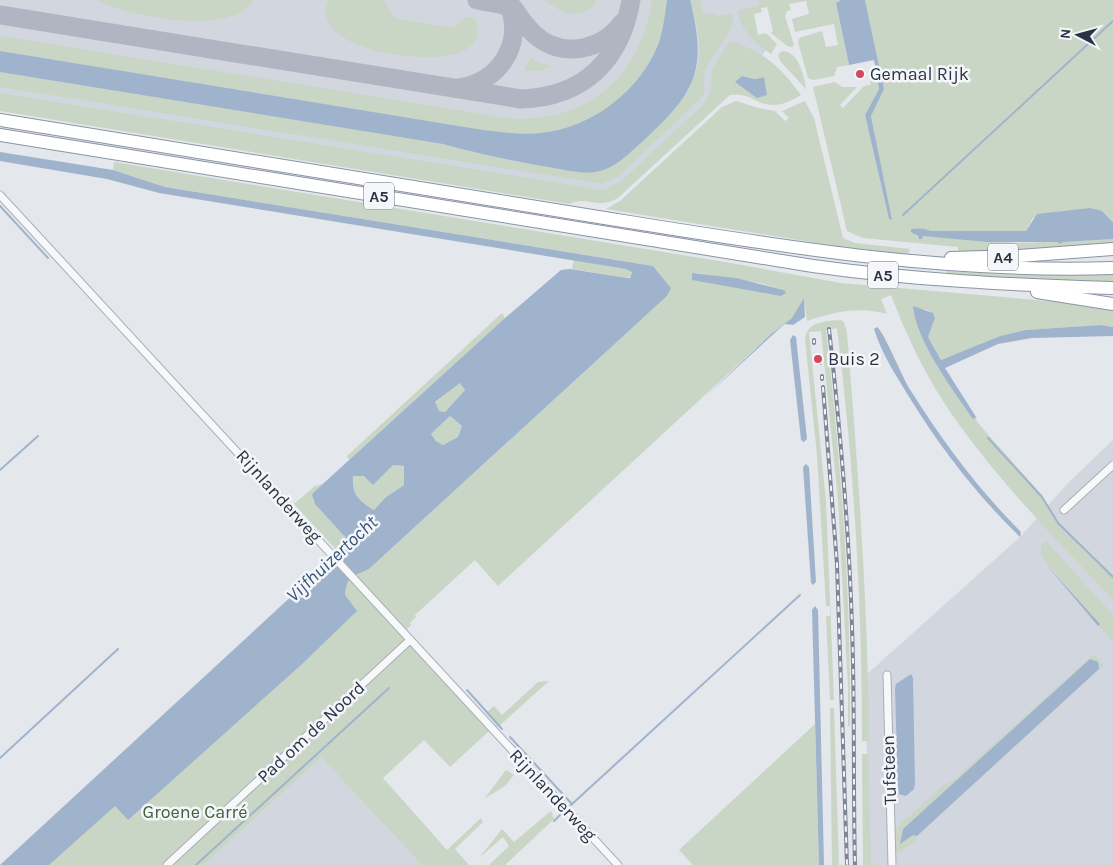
<svg xmlns="http://www.w3.org/2000/svg" width="1113" height="865" viewBox="0 0 1113 865" font-family="Karla,sans-serif">
<style>
.built{fill:#d2d6de}
.green{fill:#c9d6c5;fill-rule:evenodd}
.water{fill:#9fb4cc;fill-rule:evenodd}
.lines{fill:none;stroke-linecap:round;stroke-linejoin:round}
.stream{stroke:#9fb4cc;stroke-width:2}
.taxiway{stroke:#b0b6c1;stroke-width:19}
.minor-casing{stroke:#a9aeb7;stroke-width:9}
.motorway-casing{stroke:#8b94a3;stroke-width:14}
.minor{stroke:#f7f8fa;stroke-width:7}
.motorway{stroke:#fff;stroke-width:12}
.rail-casing{stroke:#7d8696;stroke-width:4}
.rail{stroke:#f4f6f9;stroke-width:2;stroke-dasharray:5.5;stroke-linecap:butt}
.poi-dot{fill:#d1495b;stroke:#f4f6f9;stroke-width:2}
.labels{text-anchor:middle;dominant-baseline:central;stroke-width:5;stroke-linejoin:round;paint-order:stroke}
.shield{fill:#f4f6f9;stroke:#676e7b;stroke-width:1}
.shield-label{font-size:16px;font-weight:bold;fill:#2b3445}
.poi-label{font-size:18px;fill:#2b3445;stroke:#f4f6f9;text-anchor:start}
.street-label{font-size:18px;fill:#2b3445;stroke:#f4f6f9}
.park-label{font-size:18px;fill:#3f6138;stroke:#f4f6f9}
.water-label{font-size:19px;font-style:italic;fill:#34527a;stroke:#f4f6f9}
</style>
<rect width="100%" height="100%" fill="#e4e7ec"/>
<!-- built -->
<g class="built">
<polygon points="0,0 797,0 752,10 756,36 766,50 762,56 708,102 610,193 0,94"/>
<polygon points="1113,440 1113,865 868,865 866,675 1021,536 1067,484"/>
<polygon points="321,756 422,865 204,865"/>
</g>
<!-- green -->
<g class="green">
<path d="M96 0H253C233 38 127 16 96 0Z"/>
<path d="M328 0H383L395 18 453 28 467 17 475 18C478 28 480 38 471 46 444 72 305 51 328 0Z"/>
<path d="M544 0H597C582 23 563 14 544 0Z"/>
<path d="M652 0H667C665 15 663 31 658 45 640 91 590 129 540 133 521 135 502 132 483 130L0 51V36L508 118C587 124 640 78 652 0Z"/>
<path d="M690 0H700L704 15 713 13 717 16 732 13C737 33 713 50 706 69 702 77 706 87 703 96L620 175 602 184 0 87V72L443 144 505 160 580 172H597L614 165 687 93C689 86 692 81 695 75 705 51 696 23 690 0Z"/>
<path d="M758 0H841L836 3 849 65 837 67 834 76 813 80 808 78 798 42 799 38 822 31 826 47 838 45 834 24 795 32 792 19 809 14 806 1 789 4 791 10 787 11 785 16 794 45 792 47 787 46 771 33 773 31 767 7 761 8 762 12 754 14 758 35 766 33 777 44 771 54C755 44 740 30 738 10L759 5Z"/>
<polygon points="865,0 1113,0 1113,222 1102,211 1033,218 1026,231 930,231 925,229 911,229 919,239 922,239 923,236 1019,243 1113,239 1113,246 958,253 958,247 863,238 847,231 813,87 835,82 842,87 857,87 840,105 843,108 864,86 871,85 870,81 877,80 879,89 865,115 889,219 891,220 871,115 884,89"/>
<path d="M729 42C739 41 742 46 750 49 772 58 787 76 801 95 761 120 757 90 730 95L619 197C600 211 585 195 570 204L0 111V93L604 190 620 182 705 103 711 91 712 69ZM747 77 755 79 764 77 757 98Z"/>
<path d="M782 51C799 51 804 76 806 89L780 61 778 55Z"/>
<polygon points="531,57 539,63 552,66 539,71 524,71"/>
<polygon points="736,101 758,108 775,111 785,121 789,118 782,111 805,101 814,118 843,238 855,243 910,249 908,254 842,247 606,209 620,201 722,107"/>
<path d="M114 162 731 263 841 283 1060 302 1113 310V327L1101 325 1025 330 1000 336 941 360 928 337 933 323 929 310 918 309 914 312 938 367 973 418 976 417 977 422 1041 494 1061 526 1113 577V600C1055 538 989 472 943 401 922 368 905 332 891 295L881 299 887 314C859 306 834 312 807 321L804 299 796 315 771 334 498 586 475 560 415 615 416 617 410 623 411 625 406 630 355 574 369 569 667 296 670 287 653 266 165 187 113 170ZM697 273 760 283 784 290 783 295 693 280Z"/>
<polygon points="574,260 626,269 631,270 631,276 627,278 572,269"/>
<polygon points="947,271 1016,275 1113,273 1113,283 947,275"/>
<polygon points="502,313 505,318 349,460 347,456"/>
<path d="M841 320 844 322 847 333C858 469 868 604 869 741H862C862 603 854 466 837 328L826 330C841 462 851 593 850 726H848V687L838 501 821 331 809 332 826 501 834 700H830L826 616H830V606H826L817 455 805 339C807 321 827 321 841 320Z"/>
<polygon points="460,382 465,390 445,412 438,411 435,403"/>
<polygon points="450,416 462,426 458,437 443,445 436,441 431,434"/>
<path d="M393 465 404 466V485L386 497 374 510C358 500 352 494 353 476L364 475Z"/>
<polygon points="323,484 314,492 313,500 347,539 347,551 344,558 294,504 315,486"/>
<polygon points="1046,541 1113,615 1113,641 1111,641 1086,608 1041,556 1041,546"/>
<polygon points="349,579 489,731 450,767 424,740 383,778 447,850 481,818 483,822 455,849 469,865 422,865 321,757 204,865 48,865 344,594 345,584"/>
<polygon points="1093,655 1096,656 1104,667 1099,669 1090,659 903,829 901,832 917,836 915,841 900,853 895,852 894,830 946,783 952,781"/>
<polygon points="549,681 498,727 486,713 494,706 502,715 538,682"/>
<polygon points="830,708 834,708 839,865 832,865"/>
<polygon points="815,724 819,865 693,865 679,850"/>
<polygon points="868,747 871,865 863,865 862,754 868,754"/>
<polygon points="506,770 514,775 505,786 484,799"/>
<polygon points="551,811 554,819 505,865 489,865 509,846 503,837 479,858 502,829 514,842"/>
</g>
<!-- water -->
<g class="water">
<path d="M667 0H690C708 72 695 93 642 142 628 154 615 169 595 172 582 174 567 170 554 168 516 162 480 154 443 144L0 72V51L483 130C502 132 521 135 540 133 590 129 640 91 658 45 663 31 665 15 667 0Z"/>
<polygon points="841,0 865,0 884,89 871,116 892,220 889,219 865,115 879,89 874,60 849,65 836,3"/>
<polygon points="742,76 755,79 764,77 767,95 757,98 735,82"/>
<path d="M0 152 113 170 165 187 653 266 671 288 667 296 369 569C353 577 347 574 345 595L357 611 301 665 128 820 115 806 49 865H0L322 568 336 564 344 557 347 539 315 504 312 495 314 492 505 318 561 270 570 269 627 278H630L632 272 626 269 159 193 107 179 0 161ZM460 383 465 390 445 412 439 411 435 402ZM450 416 462 426 458 437 443 445 436 441 431 434ZM393 465 404 466V485L386 497 374 510C358 500 352 494 353 476H364L373 485Z"/>
<path d="M1090 208 1102 211 1113 222V239L1063 242 1060 244 1058 242H987L923 236 922 239H919L918 236 911 232V229C918 228 924 228 931 231H1026L1037 214Z"/>
<polygon points="692,273 736,278 784,290 786,293 781,296 692,280"/>
<polygon points="804,298 805,317 793,325 785,324 780,328 705,397 771,334 792,318"/>
<path d="M913 306 933 313 935 318 928 337 941 360 1000 336 1025 330 1101 325 1113 327V336L1032 338 998 344 945 368 976 417 973 419C953 390 916 341 913 306Z"/>
<path d="M877 327C885 333 902 378 911 391 943 442 978 489 1021 532L1020 537C978 496 942 450 911 400 897 377 882 355 874 329Z"/>
<polygon points="793,335 796,337 807,439 804,442 801,440 790,340"/>
<polygon points="806,464 809,467 816,582 813,585 811,583 803,467"/>
<polygon points="1044,562 1100,624 1098,626"/>
<polygon points="815,606 818,610 824,865 819,865 812,610"/>
<polygon points="1090,659 1098,662 1099,669 917,836 913,835 900,844 903,829"/>
<polygon points="911,674 913,678 915,784 914,789 906,796 898,794 895,689 896,684"/>
</g>
<g class="lines">
<!-- stream -->
<g class="stream">
<polyline points="0,206 48,258"/>
<polyline points="903,215 1113,21"/>
<polyline points="988,438 1042,497 1058,523 1113,577"/>
<polyline points="0,470 38,436"/>
<polyline points="467,690 502,729"/>
<polyline points="510,737 572,804"/>
<polyline points="0,758 118,649"/>
<polyline points="571,805 800,595"/>
<polyline points="554,821 562,813"/>
<polyline points="196,865 389,688"/>
</g>
<!-- taxiway -->
<g class="taxiway">
<polyline points="477,0 504,5 515,10"/>
<path d="M507 0C516 11 523 24 534 34 561 59 601 51 622 23"/>
<path d="M0 15 521 99C584 97 621 60 631 0"/>
<path d="M459 88C499 82 523 45 510 7"/>
</g>
<!-- minor casing -->
<g class="minor-casing">
<g id="minor">
<polyline points="0,195 618,865"/>
<polyline points="1064,510 1113,465"/>
<polyline points="887,675 892,865"/>
<polyline points="167,865 410,640"/>
</g>
</g>
<!-- motorway casing -->
<g class="motorway-casing">
<g id="motorway">
<path d="M0 120C195 151 390 183 586 215 761 243 935 274 1113 268"/>
<path d="M0 135 813 266C913 280 1012 285 1113 288"/>
<polyline points="951,258 1019,256 1113,249"/>
<polyline points="1037,292 1113,304"/>
</g>
</g>
<!-- minor -->
<use href="#minor" class="minor"/>
<!-- motorway -->
<use href="#motorway" class="motorway"/>
<!-- rail casing -->
<g class="rail-casing">
<g id="rail">
<path d="M829 329C840 428 849 527 852 627 855 706 853 786 855 865"/>
<polyline points="814,340 814,343"/>
<polyline points="820,361 820,363"/>
<polyline points="822,376 822,379"/>
<polyline points="823,387 837,564 847,865"/>
</g>
</g>
<!-- rail -->
<use href="#rail" class="rail"/>
</g>
<!-- markers -->
<g class="poi-dot">
<circle cx="860" cy="74" r="5"/>
<circle cx="818" cy="359" r="5"/>
</g>
<g class="labels">
<!-- shield labels -->
<g class="shield">
<rect x="364" y="182.5" width="30" height="27" rx="4"/>
<rect x="988" y="243.5" width="30" height="27" rx="4"/>
<rect x="868" y="261.5" width="30" height="27" rx="4"/>
</g>
<g class="shield-label">
<text x="379" y="196">A5</text>
<text x="1003" y="257">A4</text>
<text x="883" y="275">A5</text>
</g>
<!-- poi labels -->
<g class="poi-label">
<text x="870" y="74">Gemaal Rijk</text>
<text x="828" y="359">Buis 2</text>
</g>
<!-- street labels -->
<g class="street-label">
<text transform="translate(279 496) rotate(48)">Rijnlanderweg</text>
<text transform="translate(311 732) rotate(-43)">Pad om de Noord</text>
<text transform="translate(889 770) rotate(-92)">Tufsteen</text>
<text transform="translate(553 795) rotate(47)">Rijnlanderweg</text>
</g>
<!-- park labels -->
<g class="park-label">
<text x="195" y="812">Groene Carré</text>
</g>
<!-- water labels -->
<g class="water-label">
<text transform="translate(332 559) rotate(-43)">Vijfhuizertocht</text>
</g>
</g>
<!-- north arrow -->
<g transform="translate(1078 35) rotate(276)" stroke="#f4f6f9" stroke-width="4" paint-order="stroke">
<path d="M0-4L9 19L0 12L-9 19Z" fill="#2b3445"/>
<text y="-8" font-size="14" font-weight="bold" text-anchor="middle" fill="#2b3445">N</text>
</g>
</svg>
